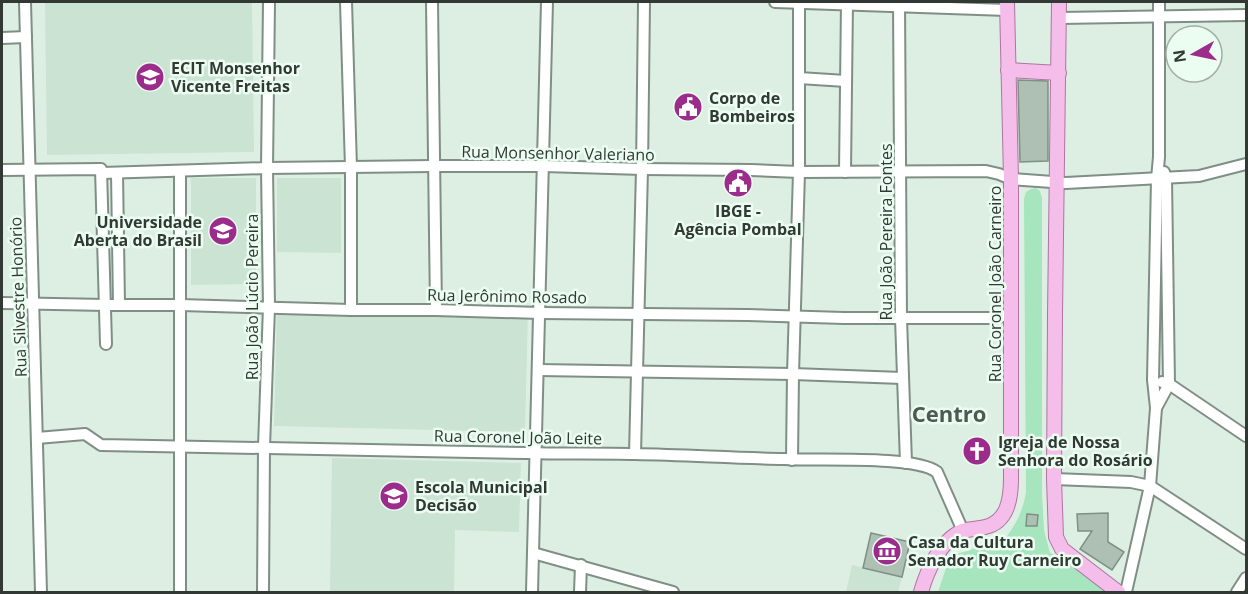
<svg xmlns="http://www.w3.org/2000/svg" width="1248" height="594" viewBox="0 0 1248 594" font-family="'Open Sans',sans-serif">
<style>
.built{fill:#cbe3d3}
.green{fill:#a6e5be}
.building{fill:#aebfb3;stroke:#7f9085;stroke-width:1.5}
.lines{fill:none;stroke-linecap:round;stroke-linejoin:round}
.minor-casing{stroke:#7f8f85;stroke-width:14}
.major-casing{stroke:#ad74a1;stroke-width:16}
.minor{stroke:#fff;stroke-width:10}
.major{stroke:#f5beea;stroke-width:14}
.labels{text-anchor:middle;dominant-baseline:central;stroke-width:5;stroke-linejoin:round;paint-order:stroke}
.poi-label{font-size:16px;font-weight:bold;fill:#323934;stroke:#ebfdf1;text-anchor:start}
.street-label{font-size:16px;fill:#323934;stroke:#ebfdf1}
.district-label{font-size:22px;font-weight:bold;fill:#4c5b52;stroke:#ebfdf1}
</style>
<rect width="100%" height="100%" fill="#ddefe3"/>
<!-- built -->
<g class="built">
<polygon points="45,2 252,2 254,152 47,155"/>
<polygon points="191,178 256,178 256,284 191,285"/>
<polygon points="277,178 341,178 341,253 277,252"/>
<polygon points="277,305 528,311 525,432 274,426"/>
<polygon points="332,458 521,463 519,532 455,530 454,592 330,592"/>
<polygon points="852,565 902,577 898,592 846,592"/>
</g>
<!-- green -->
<path class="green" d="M1036 188 1040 191 1042 198V493L1044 530 1050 553 1057 556 1115 592H938L949 559 954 555 988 544H1002C1015 524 1022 516 1026 492L1024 199 1026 192 1031 189Z"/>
<!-- building -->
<g class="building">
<polygon points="1018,80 1048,81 1048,161 1020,162"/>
<polygon points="1108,513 1108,542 1124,552 1112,570 1080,549 1092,531 1078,531 1077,514"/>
<polygon points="1027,514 1038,515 1037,526 1026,526"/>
<polygon points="871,533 910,542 902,577 863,568"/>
</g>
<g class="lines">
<!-- minor casing -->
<g class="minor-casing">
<g id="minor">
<polyline points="25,2 41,592"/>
<polyline points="346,2 351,168 351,310"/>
<polyline points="432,2 436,310"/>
<polyline points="775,2 1007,10"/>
<polyline points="899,2 901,318 906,463"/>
<polyline points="1060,18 1246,15"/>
<polyline points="2,38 26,37"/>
<polyline points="799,78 846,81"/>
<polyline points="2,170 101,169 106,344"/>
<path d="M180 171C181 311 179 452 180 592"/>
<polyline points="845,172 847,2"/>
<polyline points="102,173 267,168 433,166 544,166 642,169 751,170 799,172 986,171 999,174 1011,179 1066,183 1199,176 1246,164"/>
<polyline points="117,173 119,305"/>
<polyline points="2,303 106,305 181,305 351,310 436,310 540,313 748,315 844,318 995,318 1011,314"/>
<polyline points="538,370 793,374 902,378"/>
<polyline points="1162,382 1169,384 1246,436"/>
<polyline points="1156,408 1169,384 1166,178 1164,172"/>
<path d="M37 438 85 434 101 445C243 447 385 450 527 453 563 454 599 453 635 454 685 455 735 458 785 459 816 461 915 455 937 472L963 531"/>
<polyline points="635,454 642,169 644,2"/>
<polyline points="792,460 793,374 799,172 799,2"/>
<polyline points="1054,479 1131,482 1150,486 1246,549"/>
<polyline points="533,553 673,592"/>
<polyline points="263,592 264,447 269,307 267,168 269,2"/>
<polyline points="532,592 547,2"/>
<polyline points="580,592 581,565"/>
<polyline points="1126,592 1150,486 1156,408 1153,380 1157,179 1159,157 1159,2"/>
<polyline points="1237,592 1246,578"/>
</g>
</g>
<!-- major casing -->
<g class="major-casing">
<g id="major">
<polyline points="1059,2 1055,315 1054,479 1056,537 1062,549 1118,592"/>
<polyline points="1008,70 1059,73"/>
<path d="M921 592C927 571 940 541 962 531 969 529 978 529 985 527 1008 522 1011 498 1011 478V179L1007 2"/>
</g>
</g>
<!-- minor -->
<use href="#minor" class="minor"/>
<!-- major -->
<use href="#major" class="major"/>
</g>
<!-- icons -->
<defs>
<g id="school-disc" transform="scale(1.5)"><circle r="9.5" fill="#9c2c8b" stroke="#ebfdf1"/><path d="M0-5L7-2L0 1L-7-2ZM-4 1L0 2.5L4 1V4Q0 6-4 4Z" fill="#fff"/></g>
<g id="civic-disc" transform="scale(1.5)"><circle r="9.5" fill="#9c2c8b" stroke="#ebfdf1"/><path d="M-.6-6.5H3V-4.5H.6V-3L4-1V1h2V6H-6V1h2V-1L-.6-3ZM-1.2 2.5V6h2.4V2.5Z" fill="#fff"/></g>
<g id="church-disc" transform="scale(1.5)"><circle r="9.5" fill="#9c2c8b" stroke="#ebfdf1"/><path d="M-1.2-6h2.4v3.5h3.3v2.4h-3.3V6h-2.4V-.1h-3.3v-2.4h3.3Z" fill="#fff"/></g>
<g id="museum-disc" transform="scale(1.5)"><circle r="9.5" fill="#9c2c8b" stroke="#ebfdf1"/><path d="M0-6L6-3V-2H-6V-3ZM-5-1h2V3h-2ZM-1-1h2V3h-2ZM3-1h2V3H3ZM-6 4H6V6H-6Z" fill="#fff"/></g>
</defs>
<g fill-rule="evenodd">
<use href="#school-disc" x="150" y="77"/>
<use href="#civic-disc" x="688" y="107"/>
<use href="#civic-disc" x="738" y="183"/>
<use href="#school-disc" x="223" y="231"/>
<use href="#church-disc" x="977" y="451"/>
<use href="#school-disc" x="394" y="496"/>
<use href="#museum-disc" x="887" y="551"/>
</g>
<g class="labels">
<!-- poi labels -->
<g class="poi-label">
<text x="171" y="68">ECIT Monsenhor<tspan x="171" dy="18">Vicente Freitas</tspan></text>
<text x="709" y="98">Corpo de<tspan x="709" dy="18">Bombeiros</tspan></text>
<text x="738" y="211" text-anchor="middle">IBGE -<tspan x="738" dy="18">Agência Pombal</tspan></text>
<text x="202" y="222" text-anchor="end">Universidade<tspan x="202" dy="18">Aberta do Brasil</tspan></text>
<text x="998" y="442">Igreja de Nossa<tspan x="998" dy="18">Senhora do Rosário</tspan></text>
<text x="415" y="487">Escola Municipal<tspan x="415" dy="18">Decisão</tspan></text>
<text x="908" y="542">Casa da Cultura<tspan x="908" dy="18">Senador Ruy Carneiro</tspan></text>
</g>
<!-- street labels -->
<g class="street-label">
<text transform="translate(558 153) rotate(1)">Rua Monsenhor Valeriano</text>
<text transform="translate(886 232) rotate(-90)">Rua João Pereira Fontes</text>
<text transform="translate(995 284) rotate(-90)">Rua Coronel João Carneiro</text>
<text transform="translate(507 296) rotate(1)">Rua Jerônimo Rosado</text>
<text transform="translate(18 297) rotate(-92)">Rua Silvestre Honório</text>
<text transform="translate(252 297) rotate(-90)">Rua João Lúcio Pereira</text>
<text transform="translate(518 437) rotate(1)">Rua Coronel João Leite</text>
</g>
<!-- district labels -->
<g class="district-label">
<text x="949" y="413">Centro</text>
</g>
</g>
<!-- border -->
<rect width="1248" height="594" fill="none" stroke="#323934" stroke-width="6"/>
<!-- north arrow -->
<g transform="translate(1194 54) rotate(261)"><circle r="28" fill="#ebfdf1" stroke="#a1afa5" stroke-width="1.5"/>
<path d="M0-4.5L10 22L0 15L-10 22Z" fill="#9c2c8b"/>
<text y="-9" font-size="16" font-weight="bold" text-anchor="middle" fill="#323934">N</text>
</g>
</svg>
